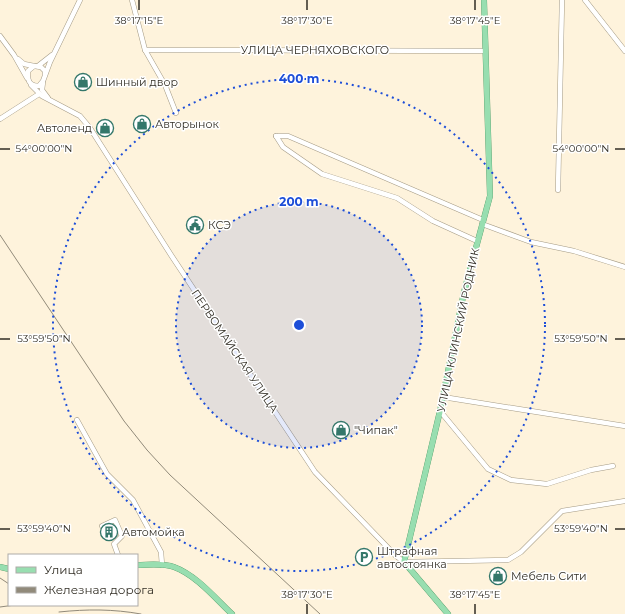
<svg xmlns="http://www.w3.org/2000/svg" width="625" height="614" viewBox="0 0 625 614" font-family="Montserrat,sans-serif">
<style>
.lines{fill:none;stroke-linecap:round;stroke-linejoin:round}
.minor-casing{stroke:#a59b85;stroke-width:5.5}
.major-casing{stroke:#48925e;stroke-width:6}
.minor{stroke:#fff;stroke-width:4.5}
.major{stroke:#98deb0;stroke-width:5.5}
.rail{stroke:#918a7a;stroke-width:1}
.ticks{fill:none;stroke:#322e25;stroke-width:1.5}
.ring{fill:none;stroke:#1d4ed8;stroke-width:2;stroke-dasharray:2 4}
.labels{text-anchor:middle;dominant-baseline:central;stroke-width:3;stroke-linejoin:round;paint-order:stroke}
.street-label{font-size:11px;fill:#322e25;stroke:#fff}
.poi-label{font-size:11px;fill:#322e25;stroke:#fff;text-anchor:start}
.ticks-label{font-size:10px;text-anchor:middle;fill:#322e25;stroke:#fff;stroke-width:3;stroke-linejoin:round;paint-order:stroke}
.centre{fill:#1d4ed8;stroke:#fff;stroke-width:2}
.ring-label{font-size:12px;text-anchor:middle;font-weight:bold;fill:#1d4ed8;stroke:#fff;stroke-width:3;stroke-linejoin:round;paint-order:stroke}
</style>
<rect width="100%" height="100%" fill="#fef3dc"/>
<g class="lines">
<!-- minor casing -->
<g class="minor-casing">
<g id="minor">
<polyline points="132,0 145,50 165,85 176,113"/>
<polyline points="585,0 625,51"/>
<polyline points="0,36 14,55 27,78"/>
<polyline points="145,50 485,51"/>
<polyline points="18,59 24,64 34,66"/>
<polyline points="38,66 52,55"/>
<path d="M45 75V71L41 67 34 66 28 71C27 80 29 86 39 86L43 81 50 62 80 0"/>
<polyline points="43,82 42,90 48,98"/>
<polyline points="31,85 42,96 80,116 90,128 171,255 315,472 395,555 404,562 508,560 521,552 562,511 625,501"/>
<polyline points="0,119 39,94"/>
<polyline points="276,136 283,147 322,174 397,198 433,221 477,241"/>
<polyline points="276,136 288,136 483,220"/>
<polyline points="558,190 562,0"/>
<polyline points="482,224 531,242 574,251 625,267"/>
<polyline points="443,397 625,426"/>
<polyline points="440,411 488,469 511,480 547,484 591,470 613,466"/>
<polyline points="77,420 107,474 133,500 161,552 162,565"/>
<polyline points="102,526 115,520 122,536 114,544 118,555"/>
</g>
</g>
<!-- major casing -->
<g class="major-casing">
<g id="major">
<path d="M137 565C149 565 163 563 174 567 196 575 215 598 232 614"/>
<polyline points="0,567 9,569"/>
<polyline points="448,614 404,562 440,411 464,292 490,196 484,0"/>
</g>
</g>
<!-- minor -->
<use href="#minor" class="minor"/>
<!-- major -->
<use href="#major" class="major"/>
<!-- rail -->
<g class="rail">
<polyline points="0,235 124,421 147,450 170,475 320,614"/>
<polyline points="0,578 9,584"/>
<polyline points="0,607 15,605"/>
<path d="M59 612C87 609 113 609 141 614"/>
</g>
</g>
<!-- ticks -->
<path class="ticks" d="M139 0V10M307 0V10M475 0V10M0 149H10M615 149H625M0 339H10M615 339H625M0 529H10M615 529H625M307 604V614M475 604V614"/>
<!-- distance rings -->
<circle cx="299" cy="325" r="123" fill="#1d4ed8" fill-opacity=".12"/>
<g class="ring">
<circle cx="299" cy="325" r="123"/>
<circle cx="299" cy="325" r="246"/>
</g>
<!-- icons -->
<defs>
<g id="shop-ring" transform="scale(0.9)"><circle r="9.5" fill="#fff" stroke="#34776a" stroke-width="1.5"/><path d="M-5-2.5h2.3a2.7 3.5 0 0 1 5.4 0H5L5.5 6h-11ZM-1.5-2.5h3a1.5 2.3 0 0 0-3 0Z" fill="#34776a"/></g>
<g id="civic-ring" transform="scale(0.9)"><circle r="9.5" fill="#fff" stroke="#34776a" stroke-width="1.5"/><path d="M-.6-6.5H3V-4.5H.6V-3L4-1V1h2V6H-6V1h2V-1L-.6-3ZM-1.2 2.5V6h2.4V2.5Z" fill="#34776a"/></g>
<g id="building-ring" transform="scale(0.9)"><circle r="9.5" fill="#fff" stroke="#34776a" stroke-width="1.5"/><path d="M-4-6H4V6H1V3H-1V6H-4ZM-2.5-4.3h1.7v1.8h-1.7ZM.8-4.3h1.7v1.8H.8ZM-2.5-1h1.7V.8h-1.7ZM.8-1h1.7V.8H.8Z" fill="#34776a"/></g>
<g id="parking-ring" transform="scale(0.9)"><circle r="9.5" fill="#fff" stroke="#34776a" stroke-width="1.5"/><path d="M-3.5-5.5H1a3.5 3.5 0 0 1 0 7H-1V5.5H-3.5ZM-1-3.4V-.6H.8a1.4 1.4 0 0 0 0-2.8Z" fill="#34776a"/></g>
</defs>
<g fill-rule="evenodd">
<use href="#shop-ring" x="83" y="82"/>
<use href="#shop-ring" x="142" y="124"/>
<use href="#shop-ring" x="105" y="128"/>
<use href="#civic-ring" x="195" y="225"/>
<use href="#shop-ring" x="341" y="430"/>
<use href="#building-ring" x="109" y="532"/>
<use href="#parking-ring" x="364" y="557"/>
<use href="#shop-ring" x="498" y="576"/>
</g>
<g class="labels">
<!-- street labels -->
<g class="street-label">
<text x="315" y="50">УЛИЦА ЧЕРНЯХОВСКОГО</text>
<text transform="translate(458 330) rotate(-78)">УЛИЦА КЛИНСКИЙ РОДНИК</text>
<text transform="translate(235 351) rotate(56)">ПЕРВОМАЙСКАЯ УЛИЦА</text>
</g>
<!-- poi labels -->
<g class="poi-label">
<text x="96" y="82">Шинный двор</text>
<text x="155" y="124">Авторынок</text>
<text x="92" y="128" text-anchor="end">Автоленд</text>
<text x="208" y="225">КСЭ</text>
<text x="354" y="430">"Чипак"</text>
<text x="122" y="532">Автомойка</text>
<text x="377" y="551">Штрафная<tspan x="377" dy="13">автостоянка</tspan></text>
<text x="511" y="576">Мебель Сити</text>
</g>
</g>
<g class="ticks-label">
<text x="139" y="24">38°17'15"E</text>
<text x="307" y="24">38°17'30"E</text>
<text x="475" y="24">38°17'45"E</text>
<text x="44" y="152">54°00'00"N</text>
<text x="581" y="152">54°00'00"N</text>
<text x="44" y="342">53°59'50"N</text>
<text x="581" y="342">53°59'50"N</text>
<text x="44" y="532">53°59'40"N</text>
<text x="581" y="532">53°59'40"N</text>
<text x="307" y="598">38°17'30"E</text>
<text x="475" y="598">38°17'45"E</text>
</g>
<circle cx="299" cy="325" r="6" class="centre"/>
<g class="ring-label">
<text x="299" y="83">400 m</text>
<text x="299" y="206">200 m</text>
</g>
<!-- legend -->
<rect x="8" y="554" width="130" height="52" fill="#ffffff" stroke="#adaba8"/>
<rect x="16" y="567" width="20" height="6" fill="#98deb0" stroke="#adaba8"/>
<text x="44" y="574" font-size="12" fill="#322e25">Улица</text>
<rect x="16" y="587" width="20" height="6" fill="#918a7a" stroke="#adaba8"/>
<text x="44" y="594" font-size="12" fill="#322e25">Железная дорога</text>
</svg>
